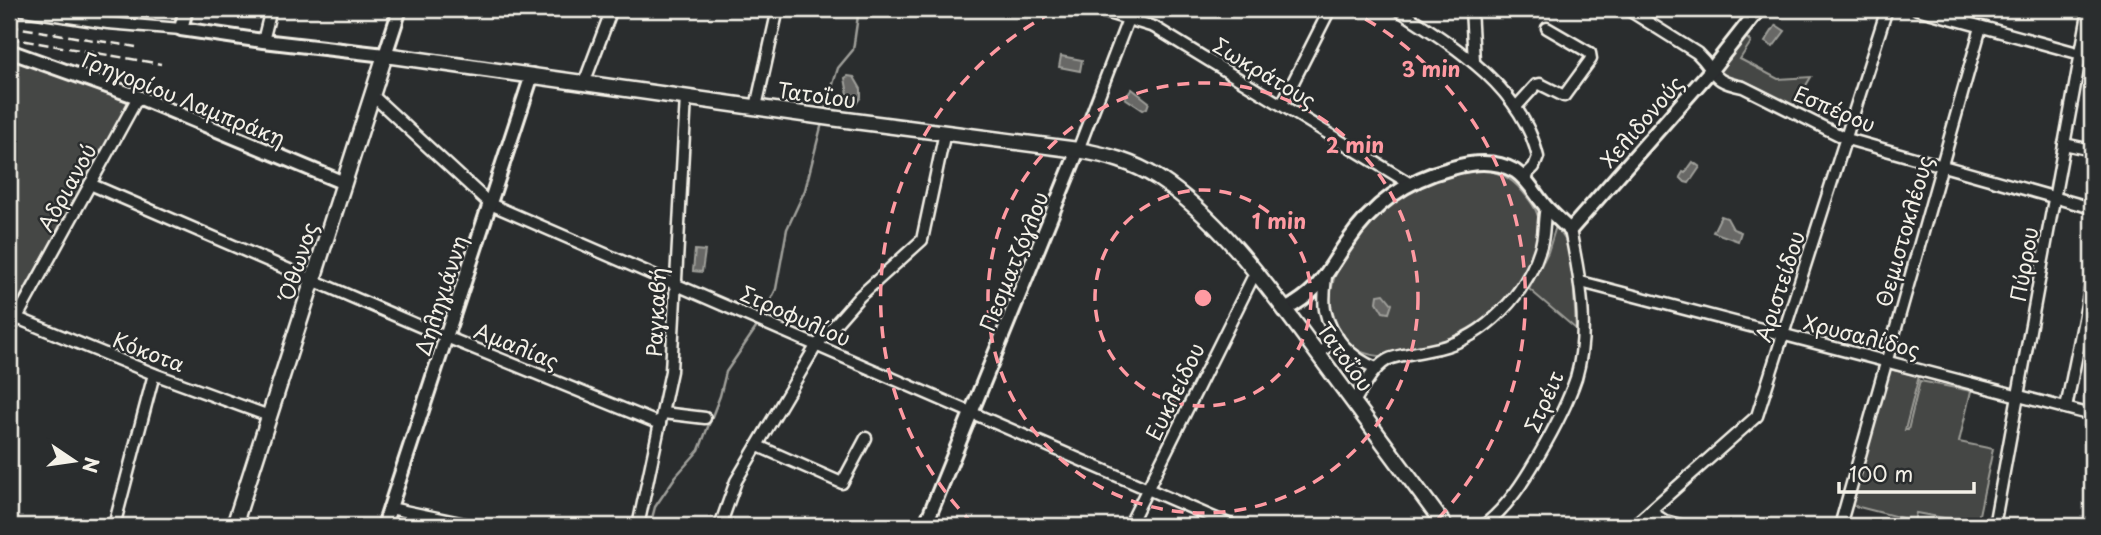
<svg xmlns="http://www.w3.org/2000/svg" width="2101" height="535" viewBox="0 0 2101 535" font-family="'Playpen Sans',sans-serif">
<style>
.green{fill:#444645;stroke:#9c9c96;stroke-width:2}
.water{fill:#676866;stroke:#9f9f9a;stroke-width:2}
.lines{fill:none;stroke-linecap:round;stroke-linejoin:round}
.stream{stroke:#9f9f9a;stroke-width:2.5}
.minor-casing{stroke:#f4f1e8;stroke-width:15}
.tertiary-casing{stroke:#f4f1e8;stroke-width:18}
.secondary-casing{stroke:#f4f1e8;stroke-width:19}
.minor{stroke:#2a2d2e;stroke-width:10}
.tertiary{stroke:#2a2d2e;stroke-width:12}
.secondary{stroke:#2a2d2e;stroke-width:14}
.rail{stroke:#f4f1e8;stroke-width:2.5;stroke-dasharray:10 5;stroke-linecap:butt}
.ring{fill:none;stroke:#ff9aa2;stroke-width:3.5;stroke-dasharray:12 9}
.labels{text-anchor:middle;dominant-baseline:central;stroke-width:5;stroke-linejoin:round;paint-order:stroke}
.street-label{font-size:21px;fill:#f4f1e8;stroke:#2a2d2e}
.centre{fill:#ff9aa2;stroke:#2a2d2e;stroke-width:3.5}
.ring-label{font-size:21px;text-anchor:middle;font-weight:bold;fill:#ff9aa2;stroke:#2a2d2e;stroke-width:5;stroke-linejoin:round;paint-order:stroke}
</style>
<rect width="100%" height="100%" fill="#2a2d2e"/>
<filter id="ink" filterUnits="userSpaceOnUse"><feTurbulence type="fractalNoise" baseFrequency=".0143" numOctaves="2"/><feDisplacementMap in="SourceGraphic" scale="14" xChannelSelector="R" yChannelSelector="G"/><feConvolveMatrix kernelMatrix="1 2 1 2 8 2 1 2 1" color-interpolation-filters="sRGB"/></filter>
<g filter="url(#ink)">
<!-- green -->
<g class="green">
<path d="M1745 36 1751 42 1740 59 1778 79 1811 77 1793 107C1778 99 1759 85 1742 81 1732 78 1724 81 1718 70Z"/>
<polygon points="12,57 130,103 9,317 9,64"/>
<path d="M1484 170C1504 173 1515 181 1527 197 1534 206 1539 214 1540 226 1542 252 1510 296 1491 313 1468 333 1409 359 1379 356 1358 354 1347 345 1338 327 1333 316 1329 303 1331 291 1337 252 1382 204 1417 188 1439 178 1460 172 1484 170Z"/>
<polygon points="1556,226 1568,244 1572,256 1576,329 1529,289 1548,252"/>
<polygon points="1889,369 1919,376 1905,430 1908,430 1920,381 1971,391 1959,442 1993,449 1977,524 1916,513 1914,521 1851,505"/>
</g>
<!-- water -->
<g class="water">
<polygon points="1776,25 1785,31 1773,47 1765,42"/>
<polygon points="1061,56 1082,60 1080,71 1059,67"/>
<polygon points="848,76 854,77 861,89 861,97 856,104 850,103 849,100 845,78"/>
<polygon points="1132,89 1149,102 1147,108 1143,110 1125,98"/>
<polygon points="1693,162 1700,167 1689,183 1685,182 1680,177 1683,172 1685,173"/>
<polygon points="1721,216 1727,218 1733,229 1741,232 1738,241 1713,232"/>
<polygon points="695,250 705,251 702,272 693,271"/>
<polygon points="1384,294 1392,304 1389,313 1383,312 1377,302 1378,295"/>
</g>
<g class="lines">
<!-- stream -->
<g class="stream">
<polyline points="824,113 838,68 853,50 859,9"/>
<polyline points="762,319 776,289 787,229 805,190 822,123"/>
<polyline points="650,526 655,507 676,476 699,450 720,396 726,372 758,325"/>
</g>
<!-- minor casing -->
<g class="minor-casing">
<g id="minor">
<polyline points="17,9 108,23 181,29"/>
<polyline points="1095,9 1154,27 1409,183"/>
<path d="M1397 9C1453 45 1522 87 1538 157L1534 167 1523 178"/>
<polyline points="1471,9 1474,61"/>
<path d="M1627 9 1697 53C1718 73 1710 81 1743 87L1847 139 2092 208"/>
<polyline points="1917,9 2092,57"/>
<polyline points="263,41 271,9"/>
<polyline points="584,83 612,9"/>
<polyline points="372,95 490,204 1233,526"/>
<polyline points="1282,104 1330,9"/>
<polyline points="756,107 778,9"/>
<polyline points="1516,107 1536,85 1540,84 1564,96 1591,59 1590,53 1547,28"/>
<polyline points="2064,144 2092,150"/>
<polyline points="1078,150 1132,9"/>
<polyline points="90,184 424,328 660,424"/>
<path d="M1326 276C1325 287 1323 300 1325 310 1330 336 1352 359 1376 368"/>
<polyline points="1581,282 2092,415"/>
<polyline points="17,318 154,374 269,416"/>
<polyline points="9,332 138,97"/>
<polyline points="1318,354 1338,338"/>
<path d="M1354 402C1363 388 1372 369 1387 360 1395 355 1427 351 1439 348 1485 337 1526 294 1540 249 1545 235 1543 221 1546 207"/>
<polyline points="2066,408 2092,280"/>
<polyline points="663,413 705,418"/>
<polyline points="758,446 842,483 866,438"/>
<polyline points="390,508 475,526"/>
<polyline points="1651,512 1665,521 1684,526"/>
<polyline points="114,526 154,374"/>
<polyline points="638,526 671,371 686,97"/>
<polyline points="720,526 736,481 816,346 860,296 922,240 945,132"/>
<polyline points="1129,526 1255,273"/>
<path d="M1483 526C1507 508 1524 481 1539 455 1553 431 1567 405 1576 378 1590 330 1580 277 1570 230"/>
<polyline points="1633,526 1757,416 1887,9"/>
<polyline points="1840,526 1981,27"/>
<polyline points="1994,526 2089,9"/>
</g>
</g>
<!-- tertiary casing -->
<g class="tertiary-casing">
<g id="tertiary">
<polyline points="186,9 181,29 263,41 385,55 400,9"/>
<polyline points="9,51 138,97 344,183"/>
<path d="M1285 310C1322 289 1323 277 1346 244 1373 204 1406 180 1452 168 1472 162 1496 160 1515 171 1529 180 1536 196 1547 208 1554 215 1562 223 1570 230L1711 70 1759 9"/>
<polyline points="384,526 532,75"/>
<polyline points="925,526 1078,150"/>
</g>
</g>
<!-- secondary casing -->
<g class="secondary-casing">
<path id="secondary" d="M234 526 385 55 831 118 1078 150C1107 155 1133 162 1158 178 1222 220 1270 290 1315 350 1359 409 1402 468 1445 526"/>
</g>
<!-- minor -->
<use href="#minor" class="minor"/>
<!-- tertiary -->
<use href="#tertiary" class="tertiary"/>
<!-- secondary -->
<use href="#secondary" class="secondary"/>
<!-- rail -->
<g class="rail">
<polyline points="9,26 136,47"/>
<polyline points="9,38 161,64"/>
</g>
</g>
</g>
<!-- distance rings -->
<g class="ring">
<circle cx="1203" cy="298" r="108"/>
<circle cx="1203" cy="298" r="215"/>
<path d="M973 524A323 323 0 0 1 1059 9M1347 9A323 323 0 0 1 1433 524"/>
</g>
<g class="labels">
<!-- street labels -->
<g class="street-label">
<text transform="translate(1265 72) rotate(31)">Σωκράτους</text>
<text transform="translate(817 94) rotate(8)">Τατοΐου</text>
<text transform="translate(184 98) rotate(22)">Γρηγορίου Λαμπράκη</text>
<text transform="translate(1835 108) rotate(23)">Εσπέρου</text>
<text transform="translate(1641 121) rotate(-49)">Χελιδονούς</text>
<text transform="translate(66 187) rotate(-61)">Αδριανού</text>
<text transform="translate(1903 231) rotate(-74)">Θεμιστοκλέους</text>
<text transform="translate(297 261) rotate(-72)">Όθωνος</text>
<text transform="translate(1013 261) rotate(-68)">Πεσματζόγλου</text>
<text transform="translate(2023 264) rotate(-80)">Πύρρου</text>
<text transform="translate(1779 286) rotate(-72)">Αριστείδου</text>
<text transform="translate(440 295) rotate(-72)">Δηληγιάννη</text>
<text transform="translate(655 312) rotate(-87)">Ραγκαβή</text>
<text transform="translate(796 315) rotate(24)">Στροφυλίου</text>
<text transform="translate(1862 335) rotate(14)">Χρυσαλίδος</text>
<text transform="translate(517 345) rotate(22)">Αμαλίας</text>
<text transform="translate(149 351) rotate(21)">Κόκοτα</text>
<text transform="translate(1346 356) rotate(54)">Τατοΐου</text>
<text transform="translate(1174 391) rotate(-64)">Ευκλείδου</text>
<text transform="translate(1543 401) rotate(-66)">Στρέιτ</text>
</g>
</g>
<circle cx="1203" cy="298" r="10" class="centre"/>
<g class="ring-label">
<text x="1431" y="77">3 min</text>
<text x="1355" y="153">2 min</text>
<text x="1279" y="229">1 min</text>
</g>
<!-- margin -->
<rect width="2101" height="535" fill="none" stroke="#2a2d2e" stroke-width="35"/>
<rect x="18" y="18" width="2066" height="500" fill="none" stroke="#f4f1e8" stroke-width="2.5" filter="url(#ink)"/>
<!-- north arrow -->
<g transform="translate(74 461) rotate(103)" stroke="#2a2d2e" stroke-width="5" paint-order="stroke">
<path d="M0-5L12 26L0 18L-12 26Z" fill="#f4f1e8"/>
<text y="-10" font-size="19" font-weight="bold" text-anchor="middle" fill="#f4f1e8">N</text>
</g>
<!-- scale -->
<path d="M1839 482v10h135v-10" fill="none" stroke="#f4f1e8" stroke-width="3.5"/>
<text x="1849" y="482" font-size="21" fill="#f4f1e8" stroke="#2a2d2e" stroke-width="5" paint-order="stroke">100 m</text>
</svg>
